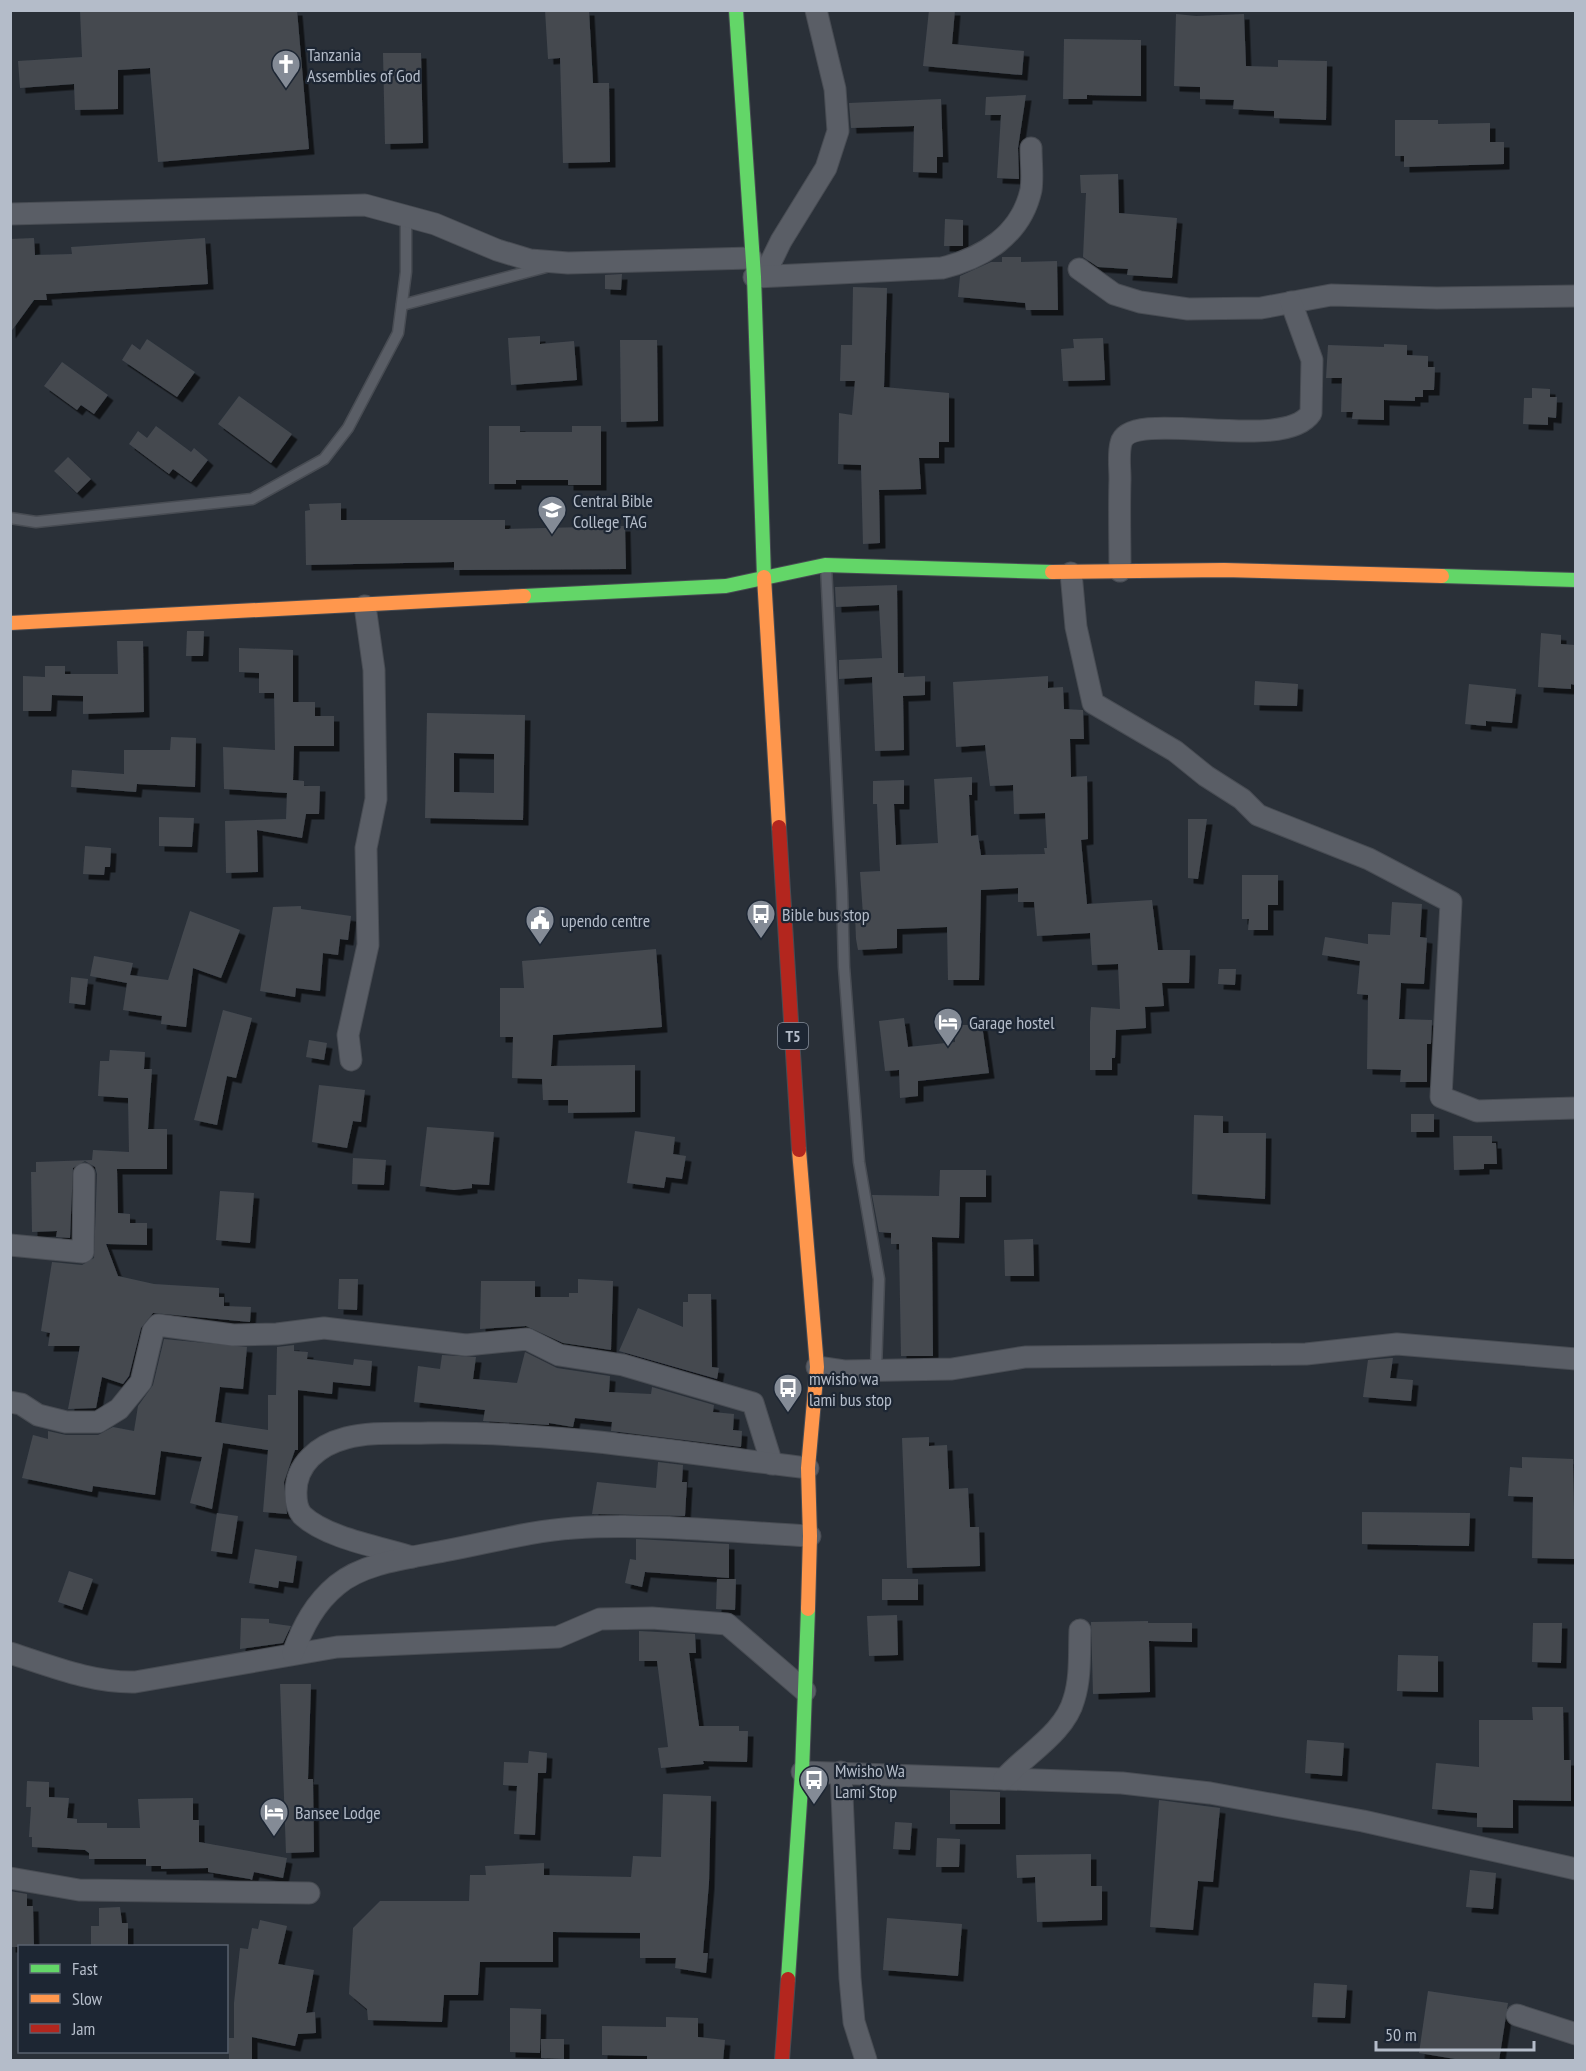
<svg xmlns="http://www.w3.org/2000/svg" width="1586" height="2071" viewBox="0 0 1586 2071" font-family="'PT Sans Narrow',sans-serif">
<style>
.building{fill:#444950;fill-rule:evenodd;filter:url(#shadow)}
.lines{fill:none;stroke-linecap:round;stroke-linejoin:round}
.lane-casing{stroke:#484c53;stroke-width:13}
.street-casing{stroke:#484c53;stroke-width:23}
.fast-casing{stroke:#484c53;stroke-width:16}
.slow-casing{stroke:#484c53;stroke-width:16}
.jam-casing{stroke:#484c53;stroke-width:16}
.lane{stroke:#5a5e66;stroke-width:10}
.street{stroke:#5a5e66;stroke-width:21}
.fast{stroke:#63d668;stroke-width:14}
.slow{stroke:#ff974d;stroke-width:14}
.jam{stroke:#b3261e;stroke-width:14}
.labels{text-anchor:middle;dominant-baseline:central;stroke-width:4.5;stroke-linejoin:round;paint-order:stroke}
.shield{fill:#1d2633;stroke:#878f9c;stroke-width:1.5}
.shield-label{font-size:16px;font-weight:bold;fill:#b4bcc9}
.poi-label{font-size:18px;fill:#b4bcc9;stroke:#1d2633;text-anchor:start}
</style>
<defs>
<filter id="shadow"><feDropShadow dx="5.5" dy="5.5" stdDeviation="0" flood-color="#0009"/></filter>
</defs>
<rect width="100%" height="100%" fill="#2a3038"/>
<!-- building -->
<g class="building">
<polygon points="297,10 309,149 158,162 150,68 118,70 118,109 75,110 74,84 20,88 18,61 82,57 80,11"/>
<polygon points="545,10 589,10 593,83 609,83 610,162 563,163 560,58 548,59"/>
<polygon points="929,10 955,10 952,44 1024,51 1022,75 923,66"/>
<polygon points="1176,14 1196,16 1244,14 1246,66 1278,67 1278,60 1327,61 1326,120 1274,118 1274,111 1233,109 1234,100 1200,99 1200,87 1174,86"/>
<polygon points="1064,39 1141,40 1141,96 1087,95 1087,99 1063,99"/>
<polygon points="383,53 421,53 423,143 385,144"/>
<polygon points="1026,95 1018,148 1019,179 997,178 1001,115 985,115 986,97"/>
<polygon points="941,99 943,157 937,157 937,173 913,172 914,126 851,128 849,103"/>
<polygon points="1395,120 1438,120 1438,124 1490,123 1490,142 1504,142 1504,164 1404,167 1404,156 1395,156"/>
<polygon points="1118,174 1119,213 1177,218 1172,278 1127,275 1128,269 1098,267 1083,257 1086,193 1081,193 1080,175"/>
<polygon points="945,219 963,220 963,246 944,246"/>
<polygon points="34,238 35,255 72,254 71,247 205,238 208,284 46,294 47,300 34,300 10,333 10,239"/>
<polygon points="1002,257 1021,257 1021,262 1057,261 1058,310 1026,310 1025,303 958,297 960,276 991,262 1002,262"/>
<polygon points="622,274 621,290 605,289 605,275"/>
<polygon points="853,287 887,288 884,387 949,393 949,442 939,442 939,458 919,458 921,489 879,490 880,543 863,544 861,465 838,464 839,413 852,415 855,381 840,381 841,345 852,345"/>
<polygon points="540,336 540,344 574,341 577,380 511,385 508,338"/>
<polygon points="1103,338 1105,380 1063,381 1061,349 1074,348 1073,339"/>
<polygon points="147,339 195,372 177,397 122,360 132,344 140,350"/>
<polygon points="620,340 657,340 658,421 621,422"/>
<polygon points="1384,344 1407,345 1407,355 1428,356 1428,367 1435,367 1434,390 1423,390 1423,397 1415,397 1415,401 1384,400 1384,420 1352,419 1353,412 1341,412 1342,378 1326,378 1328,345 1384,347"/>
<polygon points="62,362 108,395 94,414 81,405 77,410 44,386"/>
<polygon points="1532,388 1550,389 1550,397 1557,397 1556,418 1548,417 1548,425 1523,424 1524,398 1532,398"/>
<polygon points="239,396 292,434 271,463 218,424"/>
<polygon points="156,426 191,452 194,448 208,460 191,482 173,469 169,474 129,444 138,431 147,438"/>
<polygon points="489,426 520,426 520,432 572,432 572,426 601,426 601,485 568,485 568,480 516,480 516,484 489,484"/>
<polygon points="68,457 91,479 77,493 54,471"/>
<polygon points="341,503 341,520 505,520 505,529 625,526 626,569 454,570 454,562 306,565 305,511 310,510 309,504"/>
<polygon points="897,585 898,673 904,673 904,677 925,676 925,695 903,696 904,750 875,751 872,677 839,679 839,660 882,658 879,605 836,607 835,587"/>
<polygon points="187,631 204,631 203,656 186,656"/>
<polygon points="1541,633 1561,635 1561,644 1575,645 1575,685 1571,684 1571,689 1538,687"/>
<polygon points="117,641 143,641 144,712 83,714 83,696 52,695 51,711 23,711 23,676 45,677 45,666 65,666 65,674 118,674"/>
<polygon points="239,648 293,650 293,702 315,702 315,716 334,716 334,746 294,746 293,780 304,781 304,786 320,786 319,814 306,814 302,838 257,830 258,872 226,873 225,821 286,819 287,793 224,789 223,747 275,750 274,693 259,693 259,673 239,672"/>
<polygon points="1048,676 1048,688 1063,687 1064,709 1083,710 1084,739 1070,739 1071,777 1087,776 1088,839 1081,840 1087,904 1152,900 1158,950 1190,950 1189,983 1162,983 1164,1006 1145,1007 1146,1028 1116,1030 1115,1058 1112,1058 1112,1070 1090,1070 1090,1022 1091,1007 1120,1009 1118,964 1092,965 1090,933 1037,936 1034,902 1018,902 1018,888 981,890 979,980 948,980 947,927 897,929 897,948 858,950 856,939 855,915 863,915 860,872 880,871 877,804 873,804 873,781 904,780 904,804 894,804 896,845 938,843 934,779 972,777 972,795 969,795 971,836 978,835 981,855 1045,854 1044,848 1047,848 1045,813 1014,814 1013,785 990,786 985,745 956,747 953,682"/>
<polygon points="1255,681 1298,684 1297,706 1254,705"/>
<polygon points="1469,684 1516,689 1512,723 1486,721 1486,726 1465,724"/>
<path d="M427 713 525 715 523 820 425 818ZM454 753 494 754V793L454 792Z"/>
<polygon points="171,737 196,738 195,787 137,784 136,792 71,787 72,770 124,774 124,750 170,750"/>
<polygon points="159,817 194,818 192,847 159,846"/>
<polygon points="1188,819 1207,819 1198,879 1188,878"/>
<polygon points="85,846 111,848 110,867 105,867 104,875 83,874"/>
<polygon points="1242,875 1278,875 1278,905 1268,905 1268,930 1248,930 1249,919 1242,919"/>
<polygon points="1392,902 1422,904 1420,937 1427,938 1424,984 1401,983 1399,1019 1432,1020 1431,1044 1427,1044 1427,1082 1400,1082 1401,1070 1367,1069 1368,995 1357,994 1360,961 1322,955 1325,937 1368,944 1368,934 1390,935"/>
<polygon points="301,906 301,909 351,916 348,940 340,939 338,955 323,953 320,991 296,988 295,997 260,991 273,907"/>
<polygon points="190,911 240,930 221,978 193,968 186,1027 161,1024 162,1016 123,1010 127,983 90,976 94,956 133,963 130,975 168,980"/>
<polygon points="656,949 662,1027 553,1035 551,1066 635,1065 635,1112 568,1113 568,1100 543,1100 542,1079 512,1078 513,1037 500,1037 500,988 524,988 522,961"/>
<polygon points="1219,969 1236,969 1235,985 1218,984"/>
<polygon points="71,977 88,979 85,1005 69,1003"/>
<polygon points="223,1010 252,1018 236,1078 227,1076 217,1125 194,1120"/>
<polygon points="904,1018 908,1047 955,1042 955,1025 982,1025 989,1073 918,1081 918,1096 900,1098 899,1070 885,1071 879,1021"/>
<polygon points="309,1040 327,1043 324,1060 306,1057"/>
<polygon points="110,1050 145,1052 144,1069 152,1069 148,1129 167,1129 167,1169 117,1169 118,1213 130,1214 130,1223 147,1223 147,1245 106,1244 118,1276 154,1284 219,1288 219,1297 224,1297 224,1306 251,1307 250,1322 153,1313 141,1328 129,1376 123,1384 102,1377 96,1408 68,1409 80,1346 48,1346 50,1333 41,1331 52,1262 82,1265 94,1258 97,1174 95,1167 85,1161 73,1168 70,1238 56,1237 57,1231 32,1232 31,1172 36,1172 36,1162 92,1160 93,1150 129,1152 128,1098 98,1096 100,1061 109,1061"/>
<polygon points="319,1085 365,1090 361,1122 353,1121 347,1148 312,1142"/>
<rect x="1411" y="1114" width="23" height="18"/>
<polygon points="1194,1115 1223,1116 1223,1133 1266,1133 1265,1199 1192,1194"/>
<polygon points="427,1127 494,1132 489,1185 472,1184 472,1188 454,1190 420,1186"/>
<polygon points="635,1131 675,1137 673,1154 686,1156 682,1179 666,1177 664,1188 627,1183"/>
<polygon points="1453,1136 1492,1136 1492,1143 1496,1143 1497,1164 1484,1164 1484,1169 1454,1170"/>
<polygon points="353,1158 386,1160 384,1185 352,1184"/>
<polygon points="940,1170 986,1170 986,1197 960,1197 959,1238 932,1237 933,1356 901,1356 899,1244 891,1244 891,1233 879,1232 872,1195 939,1196"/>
<polygon points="220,1191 254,1193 250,1243 216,1240"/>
<polygon points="1033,1239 1034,1276 1005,1276 1004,1240"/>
<polygon points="339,1279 358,1279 357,1310 338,1309"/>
<polygon points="578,1279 613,1281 611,1350 563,1343 526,1326 480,1329 481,1281 535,1281 535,1297 569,1297 569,1293 578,1293"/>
<polygon points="688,1294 711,1294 712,1367 719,1368 717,1379 619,1351 638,1308 683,1327 683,1302 688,1302"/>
<polygon points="164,1339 247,1347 243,1389 220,1387 215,1422 268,1430 268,1395 276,1395 277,1347 294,1345 294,1351 308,1352 307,1359 353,1365 354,1359 372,1361 370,1386 333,1382 332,1394 298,1390 298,1450 295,1450 284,1482 287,1514 263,1512 268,1450 223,1443 212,1509 190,1503 202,1457 161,1451 155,1495 93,1486 92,1492 22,1478 33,1435 48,1439 48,1431 66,1435 98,1435 113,1427 134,1431 138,1406 153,1385"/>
<polygon points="525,1352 557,1368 610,1376 609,1392 651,1394 652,1387 714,1405 713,1412 734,1414 733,1430 742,1431 741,1447 611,1431 612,1422 575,1418 573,1427 549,1423 549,1425 483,1421 485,1410 414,1402 418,1366 440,1369 442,1355 476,1357 473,1379 517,1383"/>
<polygon points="1391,1358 1393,1358 1390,1378 1413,1380 1411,1401 1363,1397 1368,1360"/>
<polygon points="929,1437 929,1446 947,1445 949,1489 968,1488 970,1527 979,1527 980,1566 907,1568 902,1438"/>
<polygon points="1522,1457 1573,1459 1575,1559 1532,1558 1533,1497 1508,1496 1510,1467 1522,1468"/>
<polygon points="658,1462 683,1465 682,1482 687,1482 685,1516 592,1514 597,1482 656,1488"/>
<polygon points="1362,1512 1470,1513 1469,1546 1362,1544"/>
<polygon points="217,1513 238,1516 232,1554 211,1551"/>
<polygon points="636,1539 729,1544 729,1578 645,1572 642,1587 625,1583 630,1559 636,1560"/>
<polygon points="255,1549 297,1556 293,1583 279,1581 278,1588 249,1583"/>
<polygon points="69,1571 93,1579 82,1610 58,1602"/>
<polygon points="717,1579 736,1579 735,1610 716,1609"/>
<rect x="882" y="1579" width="36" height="21"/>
<polygon points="897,1615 898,1655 869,1656 867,1616"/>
<polygon points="241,1618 269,1619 269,1623 291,1626 283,1643 240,1649"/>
<polygon points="1148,1621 1148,1623 1192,1623 1192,1642 1149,1641 1150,1692 1093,1694 1091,1622"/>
<polygon points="1533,1623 1562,1623 1561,1663 1532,1662"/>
<polygon points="639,1631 695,1634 696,1653 689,1653 699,1726 739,1726 739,1731 748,1731 747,1762 703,1761 704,1764 661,1768 658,1748 668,1747 657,1661 639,1661"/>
<polygon points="1398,1655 1438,1656 1438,1692 1397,1691"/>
<polygon points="280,1684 311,1684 308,1779 313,1779 314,1852 286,1853"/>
<polygon points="1532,1707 1563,1707 1564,1760 1571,1760 1571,1801 1513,1800 1513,1828 1477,1827 1477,1813 1432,1809 1436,1763 1479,1767 1479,1720 1533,1720"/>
<polygon points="1307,1740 1344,1743 1342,1776 1305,1773"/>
<polygon points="529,1751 547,1753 546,1773 538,1773 535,1835 514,1834 517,1786 503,1785 504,1762 528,1763"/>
<polygon points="27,1781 49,1782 49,1797 69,1798 67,1818 77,1819 77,1823 107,1823 107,1828 140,1828 138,1799 193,1798 193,1820 199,1820 199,1842 287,1858 283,1878 254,1872 252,1880 250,1879 208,1872 208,1868 161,1869 161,1866 146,1866 146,1859 89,1859 89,1853 85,1850 32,1847 32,1837 29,1837 31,1807 26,1807"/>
<polygon points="950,1790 1000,1792 1000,1824 950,1824"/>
<polygon points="663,1794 711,1796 709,1883 703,1953 708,1953 706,1973 675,1968 676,1958 640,1958 640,1933 553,1932 553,1962 480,1962 478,1995 444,1995 442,2022 368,2020 367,2009 349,1994 353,1928 380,1901 469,1901 470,1875 486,1875 485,1866 544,1863 544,1875 631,1877 633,1856 661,1857"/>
<polygon points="1159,1800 1220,1808 1213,1882 1198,1881 1193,1930 1150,1927"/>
<polygon points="895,1822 912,1823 910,1850 893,1849"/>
<polygon points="937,1838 960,1839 959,1867 936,1867"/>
<polygon points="1091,1854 1091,1886 1102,1886 1102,1920 1037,1922 1035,1877 1017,1878 1016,1855"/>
<polygon points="1470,1870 1496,1873 1493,1909 1466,1907"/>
<polygon points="10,1891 27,1894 27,1906 33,1906 34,1947 10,1947"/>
<polygon points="120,1907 122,1923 128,1923 128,1947 91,1947 91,1926 99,1926 99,1908"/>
<polygon points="887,1918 962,1924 958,1976 883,1970"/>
<polygon points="260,1920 287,1926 278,1964 314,1970 306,2013 315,2012 316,2033 298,2034 295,2046 252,2037 252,2061 229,2061 229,2038 234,2038 234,2003 240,1948 248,1949 252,1928 258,1929"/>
<polygon points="1314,1983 1347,1985 1345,2018 1312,2017"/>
<polygon points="1428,1991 1508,2003 1499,2061 1467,2061 1419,2053"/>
<polygon points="510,2008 541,2009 540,2053 510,2052"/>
<polygon points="666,2017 698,2018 698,2037 725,2040 723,2061 647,2060 647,2056 602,2055 602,2026 666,2027"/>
<polygon points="541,2039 564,2039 564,2059 541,2058"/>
</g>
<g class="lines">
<!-- lane casing -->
<g class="lane-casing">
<g id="lane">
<polyline points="402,305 546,267"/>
<polyline points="10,518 36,522 252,499 324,459 348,428 398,333 406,272 406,215"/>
<polyline points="826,566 842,891 844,967 859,1162 879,1279 876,1370"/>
</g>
</g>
<!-- street casing -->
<g class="street-casing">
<g id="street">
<polyline points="10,214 365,205 435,224 497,250 530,260 568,263 751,258"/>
<polyline points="1079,269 1114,294 1140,302 1188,309 1261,308 1331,295 1437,298 1576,296"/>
<polyline points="764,276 781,241 826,168 838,131 835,89 816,10"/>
<path d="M754 277 942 268C983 258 1021 235 1031 190 1033 177 1031 162 1031 148"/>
<path d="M1120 571C1120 541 1119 510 1120 479 1120 468 1118 454 1121 443 1130 406 1283 455 1311 413L1312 360 1291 302"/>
<polyline points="1071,573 1076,627 1093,703 1175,751 1206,776 1242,799 1258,815 1369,859 1451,902 1441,1097 1477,1111 1576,1108"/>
<polyline points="351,1060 348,1035 368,945 366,848 376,799 374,670 365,606"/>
<polyline points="10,1245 83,1252 84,1174"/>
<polyline points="817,1367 844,1371 952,1369 1025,1357 1306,1354 1397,1344 1576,1359"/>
<polyline points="10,1402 21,1404 38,1415 66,1422 98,1422 119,1409 141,1382 153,1331 158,1325 233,1335 277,1334 324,1328 466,1345 527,1339 559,1355 623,1365 753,1403 772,1464"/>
<path d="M412 1557C380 1547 326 1538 302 1515 297 1509 296 1501 296 1494 295 1464 319 1445 346 1438 371 1431 401 1434 428 1433 555 1431 682 1453 808 1468"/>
<path d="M10 1653C51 1666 92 1683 135 1682L337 1647 558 1637 600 1619 652 1618 727 1624 805 1691"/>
<path d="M293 1653C303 1626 315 1603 337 1585 365 1562 410 1558 444 1551 488 1543 530 1531 574 1528 652 1523 732 1532 810 1536"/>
<polyline points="802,1772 1122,1783 1210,1793 1363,1821 1576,1869"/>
<polyline points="841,1772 850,1978 854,2022 866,2060"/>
<path d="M1004 1779C1026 1754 1065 1733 1074 1699 1081 1677 1079 1652 1080 1630"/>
<polyline points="10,1878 79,1890 309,1893"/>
<polyline points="1517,2015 1576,2034"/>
</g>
</g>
<!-- fast casing -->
<g class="fast-casing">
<g id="fast">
<polyline points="736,10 754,277 764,577"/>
<polyline points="1442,576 1576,580"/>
<polyline points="524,596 726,586 825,565 1052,572"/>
<polyline points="788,1979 802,1772 808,1609"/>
</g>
</g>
<!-- slow casing -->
<g class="slow-casing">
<g id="slow">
<polyline points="1052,572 1224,570 1442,576"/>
<polyline points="764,577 779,827"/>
<polyline points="10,623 524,596"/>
<polyline points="799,1150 817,1367 808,1468 810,1536 808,1609"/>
</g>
</g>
<!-- jam casing -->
<g class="jam-casing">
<g id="jam">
<polyline points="779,827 799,1150"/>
<polyline points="782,2060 788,1979"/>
</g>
</g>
<!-- lane -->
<use href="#lane" class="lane"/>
<!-- street -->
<use href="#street" class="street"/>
<!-- fast -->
<use href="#fast" class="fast"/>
<!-- slow -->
<use href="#slow" class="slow"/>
<!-- jam -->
<use href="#jam" class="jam"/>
</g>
<!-- icons -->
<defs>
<g id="church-pin" transform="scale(1.5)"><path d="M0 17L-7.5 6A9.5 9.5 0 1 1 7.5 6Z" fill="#848b96" stroke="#1d2633"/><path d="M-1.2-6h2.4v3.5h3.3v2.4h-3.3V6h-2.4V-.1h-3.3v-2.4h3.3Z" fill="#fff"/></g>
<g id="university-pin" transform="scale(1.5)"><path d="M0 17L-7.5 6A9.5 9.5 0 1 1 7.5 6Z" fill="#848b96" stroke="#1d2633"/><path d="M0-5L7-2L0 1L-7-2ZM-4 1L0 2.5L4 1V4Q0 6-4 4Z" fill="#fff"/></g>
<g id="bus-pin" transform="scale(1.5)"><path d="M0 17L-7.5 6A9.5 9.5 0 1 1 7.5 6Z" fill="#848b96" stroke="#1d2633"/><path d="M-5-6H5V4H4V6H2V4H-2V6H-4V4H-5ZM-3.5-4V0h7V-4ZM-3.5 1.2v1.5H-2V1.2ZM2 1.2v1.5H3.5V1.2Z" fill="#fff"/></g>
<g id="civic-pin" transform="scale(1.5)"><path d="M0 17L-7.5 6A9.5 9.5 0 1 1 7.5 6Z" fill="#848b96" stroke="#1d2633"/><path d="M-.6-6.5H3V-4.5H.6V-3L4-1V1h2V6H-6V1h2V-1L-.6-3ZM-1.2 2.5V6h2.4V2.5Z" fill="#fff"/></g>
<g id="hotel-pin" transform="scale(1.5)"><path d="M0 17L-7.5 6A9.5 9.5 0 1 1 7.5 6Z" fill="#848b96" stroke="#1d2633"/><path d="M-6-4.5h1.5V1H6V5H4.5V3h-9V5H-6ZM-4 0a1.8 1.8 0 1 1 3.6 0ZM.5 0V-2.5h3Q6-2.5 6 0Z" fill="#fff"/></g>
</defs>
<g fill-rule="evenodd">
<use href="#church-pin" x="286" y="64"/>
<use href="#university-pin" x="552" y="510"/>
<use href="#bus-pin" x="761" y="914"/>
<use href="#civic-pin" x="540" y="920"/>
<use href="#hotel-pin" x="948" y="1022"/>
<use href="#bus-pin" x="788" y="1388"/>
<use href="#bus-pin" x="814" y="1780"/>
<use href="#hotel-pin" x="274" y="1812"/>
</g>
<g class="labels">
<!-- shield labels -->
<rect class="shield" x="778" y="1023" width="30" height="26" rx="4.5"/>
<g class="shield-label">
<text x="793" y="1036">T5</text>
</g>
<!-- poi labels -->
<g class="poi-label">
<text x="307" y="54">Tanzania<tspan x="307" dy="21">Assemblies of God</tspan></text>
<text x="573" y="500">Central Bible<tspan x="573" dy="21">College TAG</tspan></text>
<text x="782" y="914">Bible bus stop</text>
<text x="561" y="920">upendo centre</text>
<text x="969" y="1022">Garage hostel</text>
<text x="809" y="1378">mwisho wa<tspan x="809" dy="21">lami bus stop</tspan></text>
<text x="835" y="1770">Mwisho Wa<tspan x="835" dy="21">Lami Stop</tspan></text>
<text x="295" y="1812">Bansee Lodge</text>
</g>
</g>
<!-- border -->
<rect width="1586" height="2071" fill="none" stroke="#b4bcc9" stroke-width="24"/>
<!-- legend -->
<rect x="18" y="1945" width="210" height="108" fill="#1d2633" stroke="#59626f" stroke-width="1.5"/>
<rect x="30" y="1964" width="30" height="9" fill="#63d668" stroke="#59626f" stroke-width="1.5"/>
<text x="72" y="1975" font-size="18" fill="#b4bcc9">Fast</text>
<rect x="30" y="1994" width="30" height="9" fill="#ff974d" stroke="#59626f" stroke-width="1.5"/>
<text x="72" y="2005" font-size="18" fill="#b4bcc9">Slow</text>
<rect x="30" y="2024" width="30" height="9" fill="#b3261e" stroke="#59626f" stroke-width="1.5"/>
<text x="72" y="2035" font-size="18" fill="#b4bcc9">Jam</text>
<!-- scale -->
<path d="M1376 2041v9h158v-9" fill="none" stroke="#b4bcc9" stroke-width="3"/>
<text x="1385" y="2041" font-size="18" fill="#b4bcc9" stroke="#1d2633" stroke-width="4.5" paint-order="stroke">50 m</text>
</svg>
